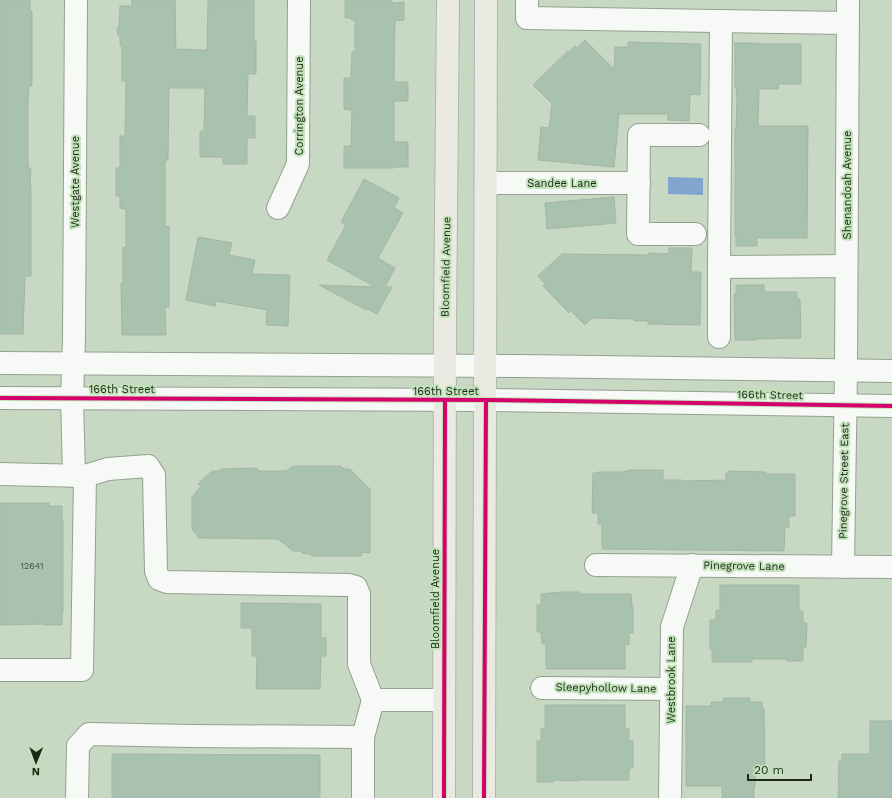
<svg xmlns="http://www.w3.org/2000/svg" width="892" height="798" viewBox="0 0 892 798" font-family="'Work Sans',sans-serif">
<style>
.water{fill:#82a5d0}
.building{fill:#a9c2af;stroke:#a5b5a6}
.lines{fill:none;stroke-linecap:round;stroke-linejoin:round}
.minor-casing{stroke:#94a191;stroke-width:24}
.major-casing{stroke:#adb7ab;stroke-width:24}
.minor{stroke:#f7f9f6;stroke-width:22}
.major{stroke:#eaeae2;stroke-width:22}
.cycleway-casing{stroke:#c2e2ba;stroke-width:6}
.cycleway{stroke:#d6006c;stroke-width:4}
.labels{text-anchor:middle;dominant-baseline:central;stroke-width:4;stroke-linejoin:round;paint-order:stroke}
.number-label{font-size:9px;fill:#3f4e3e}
.street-label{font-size:11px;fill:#1c2819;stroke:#c2e2ba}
</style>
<rect width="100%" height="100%" fill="#c8d9c3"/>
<!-- water -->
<polygon class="water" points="668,177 703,178 703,195 668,194"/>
<!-- building -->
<g class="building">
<polygon points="0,0 30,0 30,11 32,11 32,86 29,86 28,103 28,168 31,168 30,185 31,185 31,276 25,276 23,334 0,334"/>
<polygon points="132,0 175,0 176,49 207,50 208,0 254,0 254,41 256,41 256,74 248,74 247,116 255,116 255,138 247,138 247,164 223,164 223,157 200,157 200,131 204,131 205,88 169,88 168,160 165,160 165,226 169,226 169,307 165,307 166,335 122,335 121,283 123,283 123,247 126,248 126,209 120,208 120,196 116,196 116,168 120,168 120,136 125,136 126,81 122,81 122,46 120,46 120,37 118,35 117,28 119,26 120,6 132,6"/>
<polygon points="345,0 392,0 392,3 404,2 404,20 395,21 394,82 408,82 408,101 394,101 394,142 408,142 408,167 394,167 394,168 344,168 344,146 351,146 352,110 344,109 344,78 351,78 352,52 355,52 355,20 351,20 351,18 345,18"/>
<polygon points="585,40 614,69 615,47 628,47 628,42 701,44 700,95 690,94 689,121 668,120 668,114 619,114 614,167 538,160 541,127 549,128 552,104 533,85 568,51 569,52 575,46 577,48"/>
<polygon points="735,43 758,43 758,44 801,44 801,84 779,84 778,89 759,89 758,126 808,126 807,238 757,238 757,246 736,246 736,235 735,235 735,129 736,129 737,97 736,87 735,87"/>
<polygon points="364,179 399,198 394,208 403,213 378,258 395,268 385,287 392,287 377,314 367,309 366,310 319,285 375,287 327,260 346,225 341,222"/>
<polygon points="614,197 616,223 547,229 545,203"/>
<polygon points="198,237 232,243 229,255 255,260 252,274 290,275 288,326 266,325 267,310 216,301 215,306 186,300"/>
<polygon points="669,248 692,248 691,272 701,272 700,325 648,324 648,321 634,321 634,319 592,318 585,325 571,311 569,313 543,286 545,284 538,276 562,254 649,255 649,253 669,254"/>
<polygon points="736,285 764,285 764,292 797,292 797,299 800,299 801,338 757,339 757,340 735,340 734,294 736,294"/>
<polygon points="293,466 341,466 344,469 350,469 370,489 370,553 363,552 361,556 312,556 310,554 302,553 301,551 293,551 278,539 199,538 192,529 192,497 201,486 198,484 212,471 218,471 221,469 257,468 258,471 286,471"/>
<polygon points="628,470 663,470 663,480 682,480 682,481 726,480 726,473 729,473 729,471 766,472 766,474 795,474 795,516 789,516 789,527 785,527 784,551 602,549 602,524 598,524 598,513 592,513 593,473 598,473 598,472 623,472 628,471"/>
<polygon points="0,503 49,503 49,506 62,506 62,520 63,520 63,613 62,613 62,625 43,625 43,624 0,625"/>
<polygon points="720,585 799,585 799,611 803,611 803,623 807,623 806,647 803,647 803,661 787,661 787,659 752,659 752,662 712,662 712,649 710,649 710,620 716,620 716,610 720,610"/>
<polygon points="561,592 580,592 580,594 631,594 632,606 633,606 633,633 629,633 629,645 625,644 625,669 546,669 546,644 542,644 541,632 537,632 537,605 541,605 541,594"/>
<polygon points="241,603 321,604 321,638 326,638 326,656 321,656 320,689 256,689 257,656 252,656 252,628 241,628"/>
<polygon points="723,698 750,698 750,702 762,702 762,708 764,708 765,766 756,766 755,786 754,786 754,798 722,798 722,786 686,786 686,706 711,706 711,702 723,702"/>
<polygon points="545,705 625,705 625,729 629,729 629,741 633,741 633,768 629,768 629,780 578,780 578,781 553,780 553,782 537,782 537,741 541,741 541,729 545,729"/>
<polygon points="870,721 892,721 892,798 838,798 839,761 842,761 842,754 870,754"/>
<polygon points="112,754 320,755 320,798 112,798"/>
</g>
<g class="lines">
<!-- minor casing -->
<g class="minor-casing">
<g id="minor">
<polyline points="527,0 527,18 848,23"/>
<polyline points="486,183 639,183"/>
<polyline points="278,208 298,164 299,0"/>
<polyline points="695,234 638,234 639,135 699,135"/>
<polyline points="719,267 846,266"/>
<polyline points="719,337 719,267 721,21"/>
<polyline points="0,363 521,366 892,371"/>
<polyline points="0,398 486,400 892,406"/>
<polyline points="0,474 85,476 108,469 148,466 154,475 156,571 159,579 167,582 349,585 356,587 359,594 359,664 373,700"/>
<polyline points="74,476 72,398 74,339 76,0"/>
<polyline points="596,565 892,567"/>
<polyline points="843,567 846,371 848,0"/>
<polyline points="0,670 82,670 85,476"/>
<polyline points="542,688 671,689"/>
<polyline points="77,798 78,746 89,734 191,736 363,737"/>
<polyline points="363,798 363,737 373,700 444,700"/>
<polyline points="670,798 672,627 692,565"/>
</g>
</g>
<!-- major casing -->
<g class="major-casing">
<g id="major">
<polyline points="444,798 445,326 448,0"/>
<polyline points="484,798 486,0"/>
</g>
</g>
<!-- minor -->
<use href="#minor" class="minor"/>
<!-- major -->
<use href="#major" class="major"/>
<!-- cycleway casing -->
<g class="cycleway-casing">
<g id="cycleway">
<polyline points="0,398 486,400 892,406"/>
<polyline points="444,798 445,400"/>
<polyline points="484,798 486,400"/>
</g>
</g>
<!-- cycleway -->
<use href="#cycleway" class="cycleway"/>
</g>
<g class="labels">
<!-- number labels -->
<g class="number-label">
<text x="32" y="566">12641</text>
</g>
<!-- street labels -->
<g class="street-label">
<text transform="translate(299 106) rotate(-90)">Corrington Avenue</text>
<text transform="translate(75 182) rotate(-90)">Westgate Avenue</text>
<text x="562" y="183">Sandee Lane</text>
<text transform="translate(847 185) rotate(-90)">Shenandoah Avenue</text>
<text transform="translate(446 267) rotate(-89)">Bloomfield Avenue</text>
<text x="122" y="389">166th Street</text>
<text x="446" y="391">166th Street</text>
<text transform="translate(770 395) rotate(1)">166th Street</text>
<text transform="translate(844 481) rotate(-89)">Pinegrove Street East</text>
<text transform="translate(744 566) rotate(1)">Pinegrove Lane</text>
<text transform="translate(435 599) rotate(-90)">Bloomfield Avenue</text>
<text transform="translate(671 680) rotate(-90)">Westbrook Lane</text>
<text transform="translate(606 688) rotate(1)">Sleepyhollow Lane</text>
</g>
</g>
<!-- north arrow -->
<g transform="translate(36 762) rotate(181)" stroke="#c2e2ba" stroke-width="3" paint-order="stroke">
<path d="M0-3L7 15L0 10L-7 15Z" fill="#1c2819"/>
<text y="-6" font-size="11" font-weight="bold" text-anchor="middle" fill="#1c2819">N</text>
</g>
<!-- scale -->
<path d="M748 774v6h63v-6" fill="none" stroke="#1c2819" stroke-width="2"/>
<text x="754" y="774" font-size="12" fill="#1c2819" stroke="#c2e2ba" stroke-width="3" paint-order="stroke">20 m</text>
</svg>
